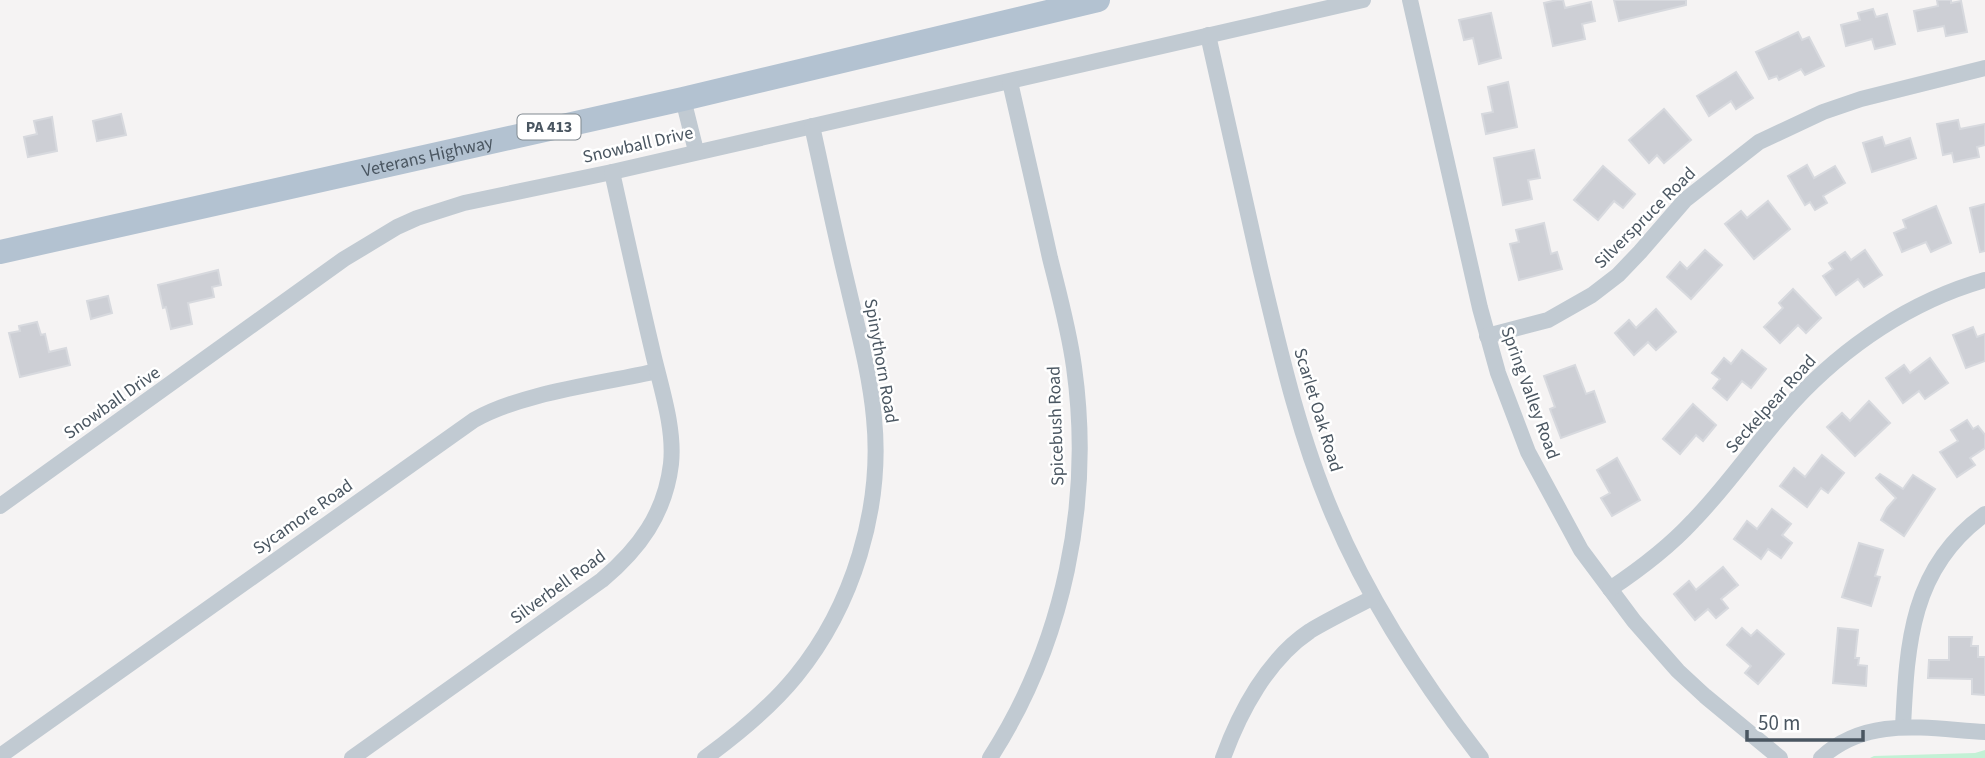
<svg xmlns="http://www.w3.org/2000/svg" width="1985" height="758" viewBox="0 0 1985 758" font-family="'Source Sans 3',sans-serif">
<style>
.green{fill:#c3f1d5}
.building{fill:#cdcfd5;stroke:#d7d9de;stroke-width:2}
.lines{fill:none;stroke-linecap:round;stroke-linejoin:round}
.minor{stroke:#c1cad2;stroke-width:16}
.primary{stroke:#b3c2d1;stroke-width:24}
.labels{text-anchor:middle;dominant-baseline:central;stroke-width:5;stroke-linejoin:round;paint-order:stroke}
.shield{fill:#fff;stroke:#808990;stroke-width:2}
.shield-label{font-size:16px;font-weight:bold;fill:#4a5661}
.street-label{font-size:18px;fill:#4a5661;stroke:#fff}
</style>
<rect width="100%" height="100%" fill="#f5f3f3"/>
<!-- green -->
<polygon class="green" points="1985,750 1985,758 1870,758 1874,756 1975,753"/>
<!-- building -->
<g class="building">
<polygon points="1557,0 1563,0 1565,8 1591,2 1595,21 1582,24 1585,39 1553,46 1544,3"/>
<polygon points="1614,0 1686,0 1686,5 1619,21"/>
<polygon points="1937,0 1951,0 1951,3 1961,1 1967,32 1946,36 1944,26 1918,31 1914,11 1938,6"/>
<polygon points="1873,9 1876,17 1887,14 1895,44 1875,49 1872,39 1846,46 1841,25 1860,20 1858,13"/>
<polygon points="1491,13 1501,58 1479,64 1473,38 1464,40 1459,20"/>
<polygon points="1798,32 1802,40 1809,37 1824,66 1805,75 1801,69 1779,80 1777,76 1769,79 1756,52"/>
<polygon points="1736,72 1753,98 1736,109 1731,101 1709,116 1697,96"/>
<polygon points="1508,82 1517,127 1486,134 1482,114 1493,112 1488,87"/>
<polygon points="1664,109 1691,140 1664,163 1657,155 1649,163 1629,140"/>
<polygon points="121,114 126,135 97,141 93,121"/>
<polygon points="52,117 57,151 28,157 24,137 37,134 34,121"/>
<polygon points="1958,120 1960,129 1985,124 1985,145 1977,147 1979,157 1954,162 1952,153 1943,155 1937,124"/>
<polygon points="1882,137 1885,146 1910,138 1916,158 1872,172 1863,143"/>
<polygon points="1534,150 1540,178 1528,180 1532,199 1503,205 1494,158"/>
<polygon points="1807,165 1814,178 1835,166 1845,183 1823,196 1827,203 1815,210 1810,202 1805,205 1788,176"/>
<polygon points="1603,166 1635,194 1623,208 1614,201 1598,220 1574,200"/>
<polygon points="1768,201 1790,229 1754,259 1725,224 1741,211 1747,218"/>
<polygon points="1985,204 1985,251 1980,252 1970,208"/>
<polygon points="1936,206 1951,243 1931,252 1926,242 1902,252 1894,233 1906,228 1903,220"/>
<polygon points="1544,223 1551,254 1557,252 1562,269 1519,280 1510,244 1519,242 1516,230"/>
<polygon points="1705,250 1722,265 1691,299 1667,277 1680,262 1687,269"/>
<polygon points="1865,250 1882,275 1864,287 1858,279 1836,295 1823,276 1833,269 1829,263 1845,252 1851,260"/>
<polygon points="218,270 221,285 212,287 214,297 188,303 192,324 171,329 166,307 163,308 158,285"/>
<polygon points="1793,289 1821,318 1806,333 1798,325 1780,343 1764,327 1783,308 1779,303"/>
<polygon points="108,296 112,313 91,319 87,301"/>
<polygon points="1656,309 1676,332 1656,350 1648,342 1634,355 1615,333 1629,320 1636,328"/>
<polygon points="37,322 41,335 45,334 49,352 66,348 70,365 20,377 9,333 20,331 19,326"/>
<polygon points="1973,327 1977,337 1985,334 1985,361 1966,368 1953,335"/>
<polygon points="1742,350 1766,369 1751,388 1742,381 1727,400 1713,388 1720,379 1712,373 1724,358 1731,364"/>
<polygon points="1930,358 1948,383 1925,399 1919,391 1903,403 1886,378 1904,365 1910,373"/>
<polygon points="1575,365 1586,394 1594,391 1605,422 1561,438 1550,409 1555,407 1544,376"/>
<polygon points="1869,401 1890,423 1855,456 1827,427 1842,413 1850,421"/>
<polygon points="1693,404 1716,425 1703,441 1696,435 1680,454 1663,439"/>
<polygon points="1967,420 1973,429 1978,426 1985,435 1985,448 1970,458 1975,465 1957,477 1940,452 1958,441 1951,430"/>
<polygon points="1822,455 1844,473 1828,493 1821,488 1807,507 1780,486 1794,468 1805,477"/>
<polygon points="1617,458 1640,500 1612,516 1601,498 1610,493 1597,470"/>
<polygon points="1880,474 1903,489 1913,475 1935,489 1904,536 1881,520 1887,508 1896,498 1876,478"/>
<polygon points="1772,509 1791,524 1782,535 1792,543 1781,558 1768,549 1761,559 1734,539 1747,521 1757,529"/>
<polygon points="1859,543 1883,550 1875,576 1880,577 1871,606 1842,597"/>
<polygon points="1723,567 1738,585 1721,599 1728,608 1716,618 1708,609 1695,620 1674,594 1689,581 1696,590"/>
<polygon points="1742,628 1751,636 1757,630 1784,654 1758,684 1745,673 1751,666 1727,645"/>
<polygon points="1838,628 1858,630 1855,658 1859,658 1858,665 1867,666 1866,686 1833,683"/>
<polygon points="1949,637 1972,637 1971,646 1978,646 1978,657 1985,657 1985,695 1972,694 1972,679 1928,678 1929,660 1949,660"/>
</g>
<g class="lines">
<!-- minor -->
<g class="minor">
<polyline points="1410,0 1480,308 1498,373 1528,452 1581,550 1634,621 1678,671 1705,696 1780,758"/>
<path d="M1208 35C1225 112 1243 189 1260 267 1280 351 1299 436 1333 515 1370 603 1423 683 1481 758"/>
<polyline points="683,99 696,151"/>
<polyline points="1487,336 1548,320 1592,295 1618,275 1640,252 1685,200 1759,142 1823,112 1861,99 1985,68"/>
<polyline points="0,506 344,259 397,227 417,218 464,203 612,172 1363,0"/>
<path d="M1610 589C1640 569 1669 547 1693 521 1729 484 1758 440 1793 402 1845 346 1911 301 1985 280"/>
<path d="M1903 727C1907 643 1911 567 1985 514"/>
<path d="M0 756 474 420C524 392 601 384 657 371"/>
<path d="M352 758 602 580C639 549 665 514 671 464 675 427 660 385 652 349 638 290 625 231 612 172"/>
<path d="M705 758C738 734 770 708 796 676 853 606 883 508 874 418 870 374 858 330 848 287 835 234 824 180 812 126"/>
<path d="M990 758C1064 643 1093 502 1074 367 1069 330 1059 294 1050 258 1037 199 1023 140 1010 82"/>
<path d="M1223 758C1240 711 1268 659 1310 631 1330 619 1351 609 1372 598"/>
<path d="M1821 758C1867 715 1928 729 1985 732"/>
</g>
<!-- primary -->
<path class="primary" id="s1" d="M0 252 683 99 1098 0"/>
</g>
<g class="labels">
<!-- shield labels -->
<rect class="shield" x="517.5" y="114.5" width="63" height="25" rx="5"/>
<g class="shield-label">
<text x="549" y="127">PA 413</text>
</g>
<!-- street labels -->
<g class="street-label">
<text transform="translate(638 145) rotate(-13)">Snowball Drive</text>
<text stroke="none"><textPath href="#s1" startOffset="438">Veterans Highway</textPath></text>
<text transform="translate(1645 218) rotate(-45)">Silverspruce Road</text>
<text transform="translate(881 361) rotate(80)">Spinythorn Road</text>
<text transform="translate(1530 393) rotate(70)">Spring Valley Road</text>
<text transform="translate(112 403) rotate(-35)">Snowball Drive</text>
<text transform="translate(1771 404) rotate(-48)">Seckelpear Road</text>
<text transform="translate(1318 410) rotate(73)">Scarlet Oak Road</text>
<text transform="translate(1056 426) rotate(-92)">Spicebush Road</text>
<text transform="translate(303 517) rotate(-35)">Sycamore Road</text>
<text transform="translate(558 587) rotate(-36)">Silverbell Road</text>
</g>
</g>
<!-- scale -->
<path d="M1747 730v10h116v-10" fill="none" stroke="#4a5661" stroke-width="3.5"/>
<text x="1758" y="730" font-size="21" fill="#4a5661" stroke="#ffffff" stroke-width="5" paint-order="stroke">50 m</text>
</svg>
